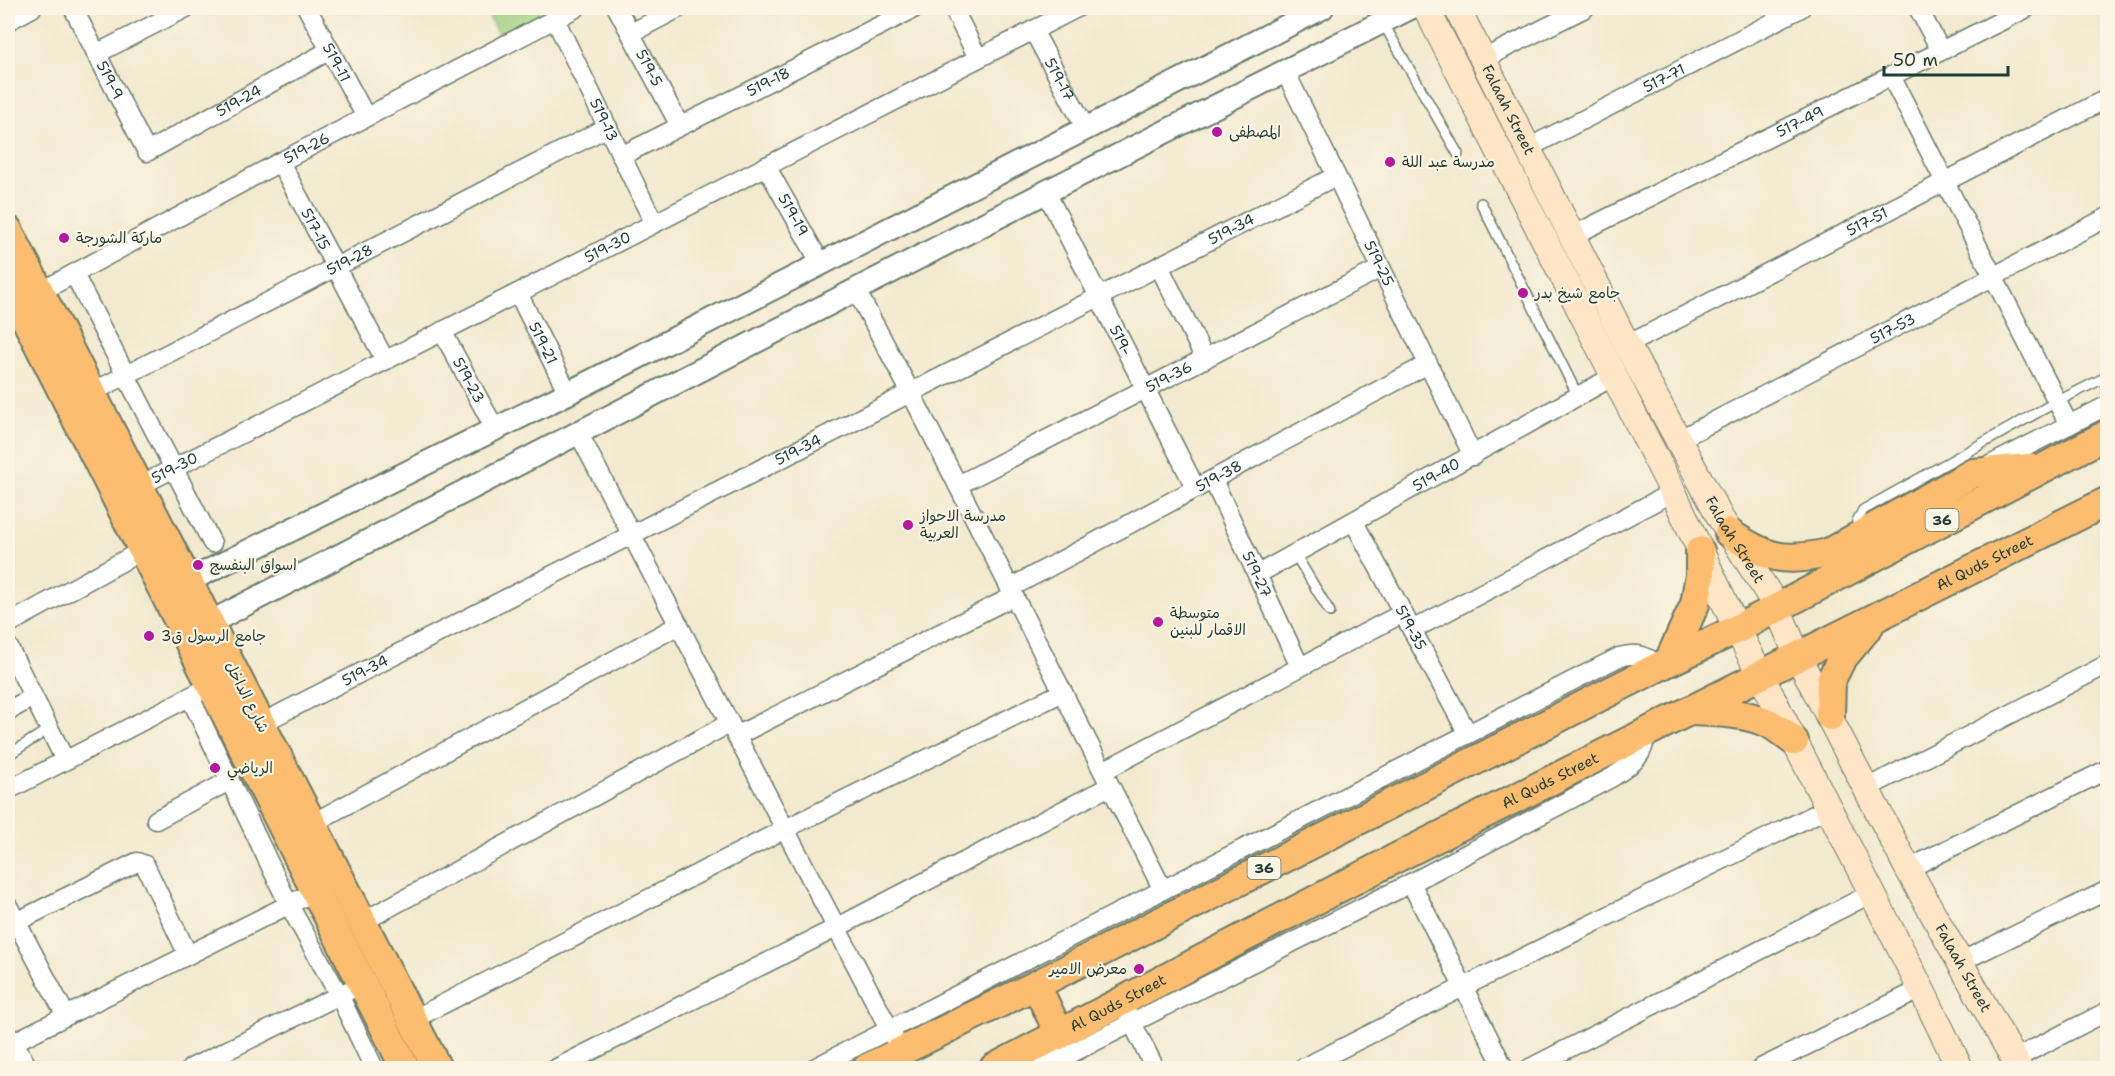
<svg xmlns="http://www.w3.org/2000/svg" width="2115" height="1076" viewBox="0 0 2115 1076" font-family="'Shantell Sans','Playpen Sans Arabic',sans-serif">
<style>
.green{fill:#99cd7d;stroke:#5c8558;stroke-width:1.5}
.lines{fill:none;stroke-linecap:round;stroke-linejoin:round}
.service-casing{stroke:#697a6a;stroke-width:12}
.minor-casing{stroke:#697a6a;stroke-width:21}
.tertiary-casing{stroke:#697a6a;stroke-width:26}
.secondary-casing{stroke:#697a6a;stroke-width:28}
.primary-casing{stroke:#697a6a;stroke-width:32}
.service{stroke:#fff;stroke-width:9}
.minor{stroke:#fff;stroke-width:18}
.tertiary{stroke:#fff;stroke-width:22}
.secondary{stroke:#fee5c5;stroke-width:26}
.primary{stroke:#fcbd6f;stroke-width:28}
.poi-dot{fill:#b5179e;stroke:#fcf5e5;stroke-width:2}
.labels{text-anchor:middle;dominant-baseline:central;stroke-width:4.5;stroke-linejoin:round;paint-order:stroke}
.shield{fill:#fcf5e5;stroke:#617469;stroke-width:1.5}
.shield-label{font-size:14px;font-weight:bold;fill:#1f3d34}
.street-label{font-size:15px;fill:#1f3d34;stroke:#fcf5e5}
.poi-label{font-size:15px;fill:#1f3d34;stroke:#fcf5e5;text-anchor:start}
</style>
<rect width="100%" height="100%" fill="#fcf5e5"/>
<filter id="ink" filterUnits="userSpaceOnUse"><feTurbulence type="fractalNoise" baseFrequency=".0167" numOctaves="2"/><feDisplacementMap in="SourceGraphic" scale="12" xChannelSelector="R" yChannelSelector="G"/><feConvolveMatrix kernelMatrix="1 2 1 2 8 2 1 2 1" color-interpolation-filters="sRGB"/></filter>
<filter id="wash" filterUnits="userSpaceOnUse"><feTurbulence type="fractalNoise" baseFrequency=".008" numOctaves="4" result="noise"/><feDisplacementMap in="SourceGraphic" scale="24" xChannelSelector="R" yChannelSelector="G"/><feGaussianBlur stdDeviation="1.35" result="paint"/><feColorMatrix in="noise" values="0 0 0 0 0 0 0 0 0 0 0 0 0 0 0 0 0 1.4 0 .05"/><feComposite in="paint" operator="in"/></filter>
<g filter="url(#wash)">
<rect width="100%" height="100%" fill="#f2eacf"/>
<!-- green -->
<polygon class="green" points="485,8 576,8 503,44"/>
</g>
<g filter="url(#ink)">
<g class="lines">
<!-- service casing -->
<g class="service-casing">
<g id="service">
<polyline points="1382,21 1458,154"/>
<polyline points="1481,203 1578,396"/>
<polyline points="1856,533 1857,521 1863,510 2058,401 2108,376"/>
<polyline points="1295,554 1330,612"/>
<polyline points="8,755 49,729"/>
</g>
</g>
<!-- minor casing -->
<g class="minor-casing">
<g id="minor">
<path id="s1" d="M73 8 147 152 330 50"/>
<path id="s2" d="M307 8 366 117"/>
<path id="s3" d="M617 8 680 126"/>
<polyline points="953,8 978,58"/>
<polyline points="1918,8 1941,51"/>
<path id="s4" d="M555 19 654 223"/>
<polyline points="8,21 32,8"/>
<path id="s5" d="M1033 30 1086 129"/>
<polyline points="631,33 679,8"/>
<polyline points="96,54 186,8"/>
<polyline points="1483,59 1585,8"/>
<path id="s6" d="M1285 71 1473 456"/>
<polyline points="1891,76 2069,425"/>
<path id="s7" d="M1528 148 1801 8"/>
<path id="s8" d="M621 156 915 8"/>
<path id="s9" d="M280 162 385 360"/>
<path id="s10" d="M766 166 821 264"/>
<path id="s11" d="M1046 192 1196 489"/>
<path id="s12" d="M1572 236 2027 8"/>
<polyline points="1159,266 1205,359"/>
<polyline points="74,274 212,543"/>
<polyline points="856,290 911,393 1163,890"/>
<path id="s13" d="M40 292 280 162 576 8"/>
<path id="s14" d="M518 293 568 393"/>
<path id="s15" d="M442 331 495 429"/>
<path id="s16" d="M1627 345 2108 98"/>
<path id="s17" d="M91 393 608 127"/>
<polyline points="578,432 895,1040"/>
<path id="s18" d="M1678 440 2108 217"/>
<polyline points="1986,467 2108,405"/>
<path id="s19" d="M1213 480 1300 667"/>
<path id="s20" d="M958 485 1381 268"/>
<path id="s21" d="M139 486 1077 8"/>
<path id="s22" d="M1354 522 1468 734"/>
<path id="s23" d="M1258 574 1614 376"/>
<path id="s24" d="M1010 588 1428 364"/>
<polyline points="8,624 143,550"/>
<polyline points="1412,630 1673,492"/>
<polyline points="8,646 65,760"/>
<polyline points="190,697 289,905 339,995 374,1068"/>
<polyline points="8,711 33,697"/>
<path id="s25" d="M260 724 1336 176"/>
<polyline points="736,736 1014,596"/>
<polyline points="1103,771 1403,613"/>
<polyline points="1867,788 2108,664"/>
<polyline points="8,790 199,692"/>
<polyline points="156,820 229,781"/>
<polyline points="311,824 679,625"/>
<polyline points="1908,869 2108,769"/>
<polyline points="1411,883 1504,1068"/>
<polyline points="8,906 66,1016"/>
<polyline points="362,922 730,723"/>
<polyline points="8,926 137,862 145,865 188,955"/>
<polyline points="1960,962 2108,890"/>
<polyline points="1128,1015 1155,1068"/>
<polyline points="412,1020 785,829 1063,692"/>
<polyline points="14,1042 28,1068"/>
<polyline points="8,1045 314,892"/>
<polyline points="2014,1059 2108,1011"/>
<polyline points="191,1068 350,990"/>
<polyline points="557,1068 836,928 1110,786"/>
<path d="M814 1068 1619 657C1637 652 1645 655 1660 666"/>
<path d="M1042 1068 1411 883 1611 778C1629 766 1646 757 1645 733"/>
<polyline points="1303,1068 1463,987 1828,808"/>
<polyline points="1530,1068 1872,893"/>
<polyline points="1761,1068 1921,989"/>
</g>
</g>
<!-- tertiary casing -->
<g class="tertiary-casing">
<g id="tertiary">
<polyline points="188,581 568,393 1322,8"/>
<polyline points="209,623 1046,192 1410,8"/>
</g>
</g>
<!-- secondary casing -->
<g class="secondary-casing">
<g id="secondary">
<polyline points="1426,8 1614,376 1673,492 1737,629 1921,989 1960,1068"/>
<path id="s26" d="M1457 8 1627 345 1721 519 1777 607 1798 657 1908 869 2019 1068"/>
</g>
</g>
<!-- primary casing -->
<g class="primary-casing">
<g id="primary">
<polyline points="8,230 437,1068"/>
<polyline points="8,284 405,1068"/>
<path d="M1729 533C1766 558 1784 563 1828 553L1973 473 2029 468"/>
<polyline points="1669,661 1695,604 1700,575 1700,551"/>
<path d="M1689 711C1714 712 1742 712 1766 722 1776 726 1785 735 1794 741"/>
<polyline points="1830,716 1831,680 1841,660 1869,626"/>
<polyline points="1036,985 1060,1035"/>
<polyline points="867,1068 1036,985 1660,666 1737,629 2108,434"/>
<path id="s27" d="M994 1068 1398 857 2108 501"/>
</g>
</g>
<!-- service -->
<use href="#service" class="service"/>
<!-- minor -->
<use href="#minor" class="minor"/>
<!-- tertiary -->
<use href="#tertiary" class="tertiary"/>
<!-- secondary -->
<use href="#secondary" class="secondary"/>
<!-- primary -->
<use href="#primary" class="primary"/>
</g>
</g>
<!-- markers -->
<g class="poi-dot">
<circle cx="1217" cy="132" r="6"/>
<circle cx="1390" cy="162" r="6"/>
<circle cx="64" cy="238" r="6"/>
<circle cx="1523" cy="293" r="6"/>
<circle cx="908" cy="525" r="6"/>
<circle cx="198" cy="565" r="6"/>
<circle cx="1158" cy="622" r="6"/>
<circle cx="149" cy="636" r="6"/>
<circle cx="215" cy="768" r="6"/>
<circle cx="1139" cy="969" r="6"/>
</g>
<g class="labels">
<!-- shield labels -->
<g class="shield">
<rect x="1925.5" y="509" width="33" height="22" rx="4.5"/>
<rect x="1247.5" y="857" width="33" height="22" rx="4.5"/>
</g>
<g class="shield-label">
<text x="1942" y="520">36</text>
<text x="1264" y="868">36</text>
</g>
<!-- street labels -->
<g class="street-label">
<text stroke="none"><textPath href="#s2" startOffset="62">519-11</textPath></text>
<text stroke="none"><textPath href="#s3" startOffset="68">519-5</textPath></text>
<text stroke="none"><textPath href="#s7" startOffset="153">517-71</textPath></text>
<text stroke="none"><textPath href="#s5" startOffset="56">519-17</textPath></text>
<text stroke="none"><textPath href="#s1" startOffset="81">519-9</textPath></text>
<text stroke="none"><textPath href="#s8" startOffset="165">519-18</textPath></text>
<text stroke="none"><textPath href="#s1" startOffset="267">519-24</textPath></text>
<text stroke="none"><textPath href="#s26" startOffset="114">Falaah Street</textPath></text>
<text stroke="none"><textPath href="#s4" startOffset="112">519-13</textPath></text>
<text stroke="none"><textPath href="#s12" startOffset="255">517-49</textPath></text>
<text stroke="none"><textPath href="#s13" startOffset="303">519-26</textPath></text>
<text stroke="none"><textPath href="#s10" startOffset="56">519-19</textPath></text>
<text stroke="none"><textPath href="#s16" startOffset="270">517-51</textPath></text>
<text stroke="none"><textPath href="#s9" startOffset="76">517-15</textPath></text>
<text stroke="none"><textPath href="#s25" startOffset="1090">519-34</textPath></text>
<text stroke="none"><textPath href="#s21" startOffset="526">519-30</textPath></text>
<text stroke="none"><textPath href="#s17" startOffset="291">519-28</textPath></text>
<text stroke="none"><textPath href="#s6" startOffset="214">519-25</textPath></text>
<text stroke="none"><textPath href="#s18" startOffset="242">517-53</textPath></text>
<text stroke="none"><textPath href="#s11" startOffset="166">519-</textPath></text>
<text stroke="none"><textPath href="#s14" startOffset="56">519-21</textPath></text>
<text stroke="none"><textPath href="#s20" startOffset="237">519-36</textPath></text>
<text stroke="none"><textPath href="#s15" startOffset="56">519-23</textPath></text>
<text stroke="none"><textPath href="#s25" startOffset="604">519-34</textPath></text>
<text stroke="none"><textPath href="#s21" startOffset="40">519-30</textPath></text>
<text stroke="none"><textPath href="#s24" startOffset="237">519-38</textPath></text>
<text stroke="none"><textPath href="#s23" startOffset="204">519-40</textPath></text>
<text stroke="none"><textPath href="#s26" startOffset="600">Falaah Street</textPath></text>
<text stroke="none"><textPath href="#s27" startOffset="1112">Al Quds Street</textPath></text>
<text stroke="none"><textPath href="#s19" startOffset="104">519-27</textPath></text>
<text stroke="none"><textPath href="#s22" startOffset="120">519-35</textPath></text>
<text stroke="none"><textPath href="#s25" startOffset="118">519-34</textPath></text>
<text transform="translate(247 697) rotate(63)">شارع الداخل</text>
<text stroke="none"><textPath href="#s27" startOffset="626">Al Quds Street</textPath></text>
<text stroke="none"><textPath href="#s26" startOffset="1086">Falaah Street</textPath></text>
<text stroke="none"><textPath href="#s27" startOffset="140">Al Quds Street</textPath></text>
</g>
<!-- poi labels -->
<g class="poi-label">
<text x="1229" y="132">المصطفى</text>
<text x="1402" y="162">مدرسة عبد اللة</text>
<text x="76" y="238">ماركة الشورجة</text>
<text x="1535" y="293">جامع شيخ بدر</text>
<text x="920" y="516">مدرسة الاحواز<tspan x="920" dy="17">العربية</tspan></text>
<text x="210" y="565">اسواق البنفسج</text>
<text x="1170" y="613">متوسطة<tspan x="1170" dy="17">الاقمار للبنين</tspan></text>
<text x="161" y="636">جامع الرسول ق3</text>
<text x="227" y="768">الرياضي</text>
<text x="1127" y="969" text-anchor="end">معرض الامير</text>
</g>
</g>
<!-- margin -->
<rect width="2115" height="1076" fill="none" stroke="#fcf5e5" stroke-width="30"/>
<!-- scale -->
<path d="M1884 66v9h124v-9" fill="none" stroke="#1f3d34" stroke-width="3"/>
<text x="1893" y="66" font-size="18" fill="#1f3d34" stroke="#fcf5e5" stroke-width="4.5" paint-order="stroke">50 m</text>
</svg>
